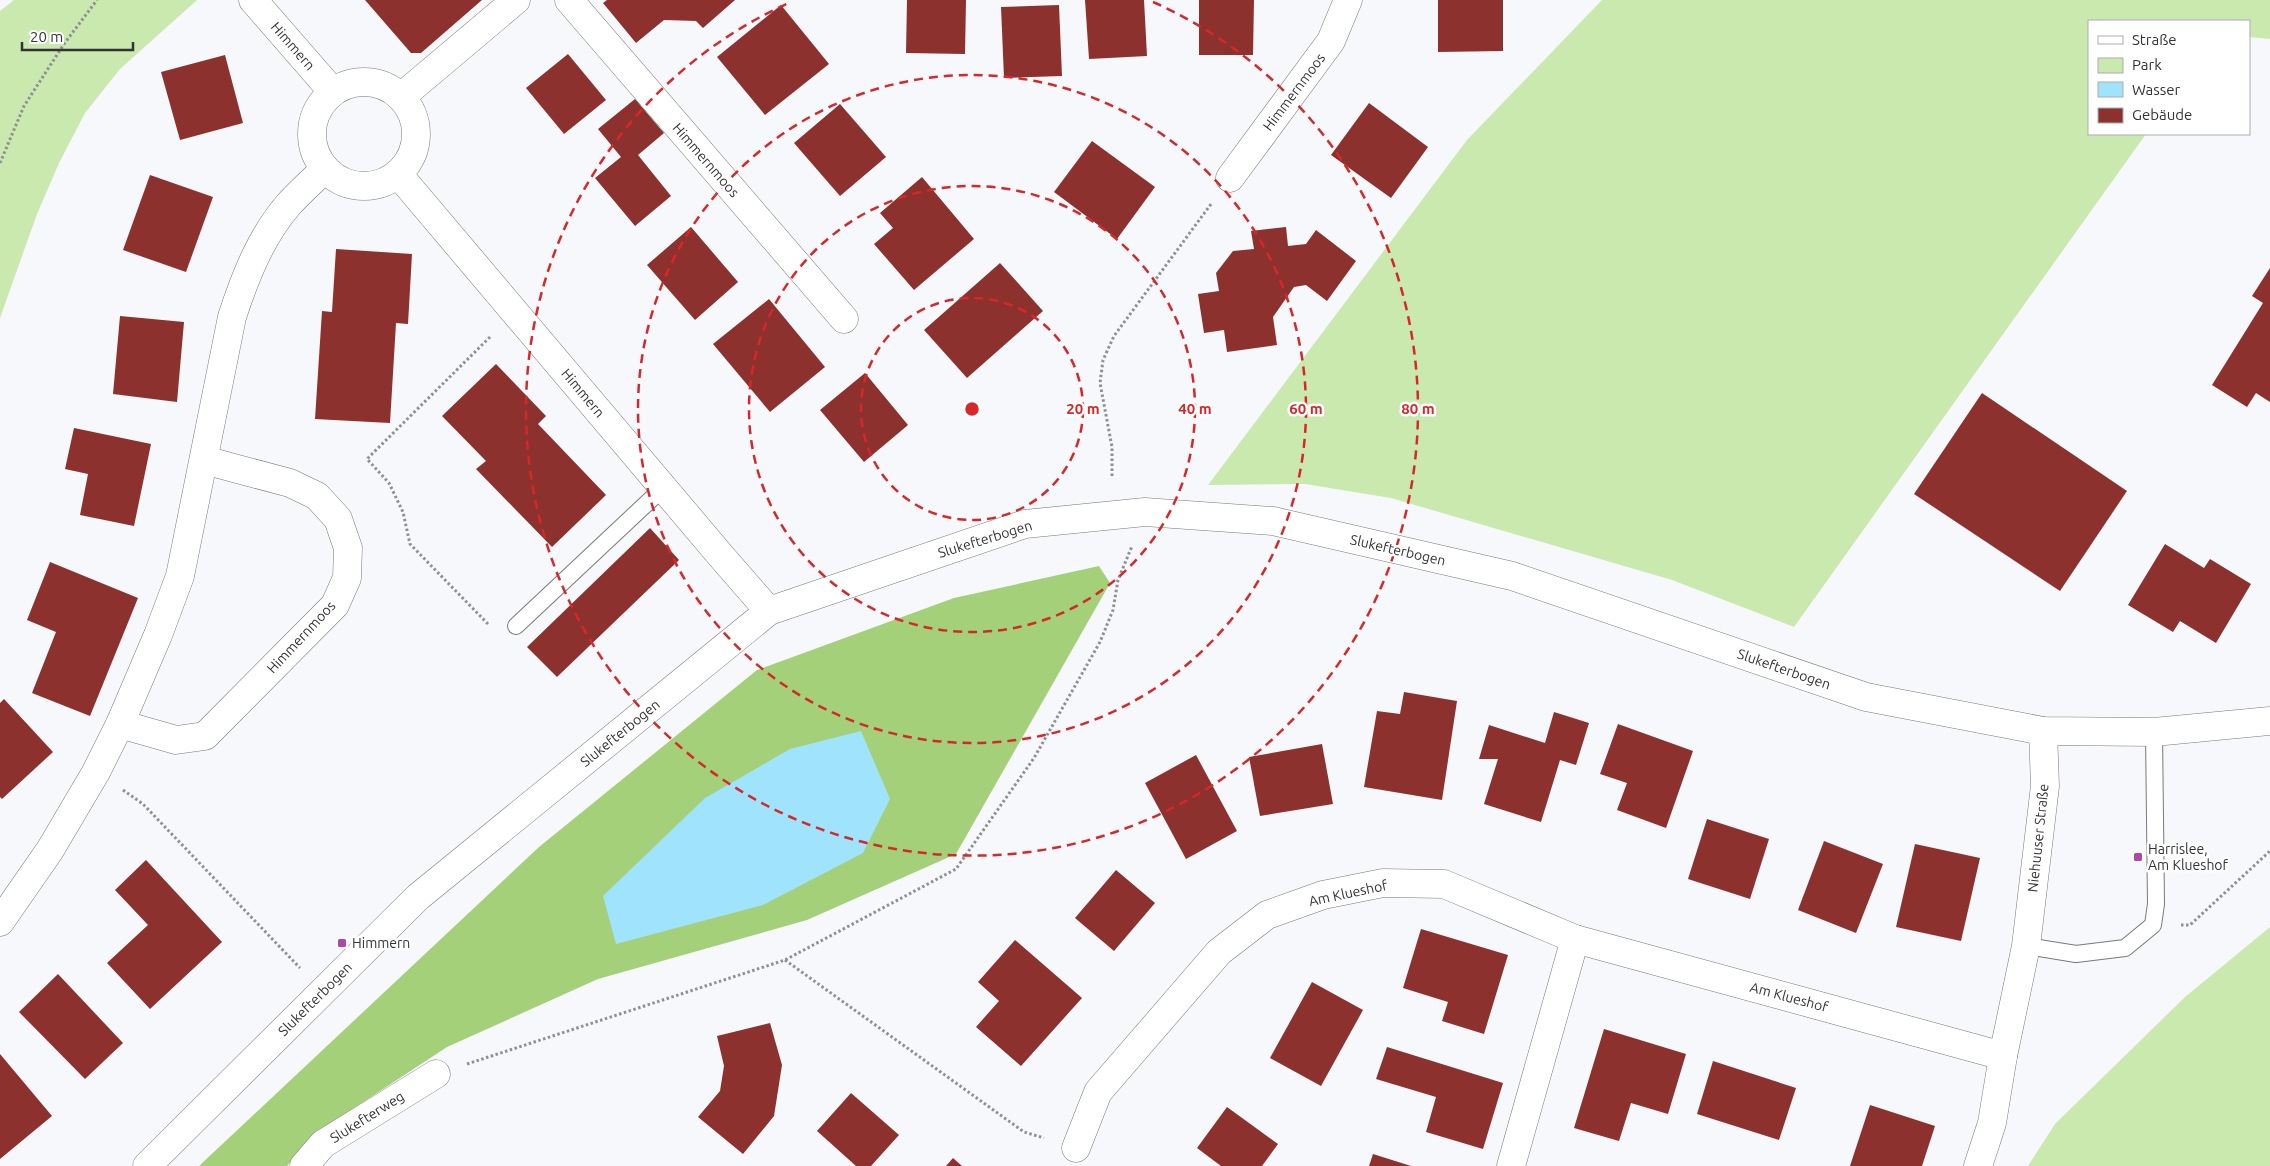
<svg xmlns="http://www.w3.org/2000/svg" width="2270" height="1166" viewBox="0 0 2270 1166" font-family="Ubuntu,sans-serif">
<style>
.green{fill:#c9e9ae}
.forest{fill:#a3d078}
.water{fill:#a0e3fc}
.building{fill:#8c312d}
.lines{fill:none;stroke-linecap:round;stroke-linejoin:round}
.service-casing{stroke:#79797c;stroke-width:18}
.minor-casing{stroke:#79797c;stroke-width:29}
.tertiary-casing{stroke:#79797c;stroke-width:29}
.path{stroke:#909092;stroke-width:3;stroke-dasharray:2.5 2.5;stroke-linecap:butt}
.service{stroke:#fff;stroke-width:16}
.minor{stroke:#fff;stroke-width:28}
.tertiary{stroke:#fff;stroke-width:28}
.ring{fill:none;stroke:#d62828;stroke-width:2.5;stroke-dasharray:9 6}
.poi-dot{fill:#af47aa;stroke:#fff;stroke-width:2}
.labels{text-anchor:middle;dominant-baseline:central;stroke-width:5;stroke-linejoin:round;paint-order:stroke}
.street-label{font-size:14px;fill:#333334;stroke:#fff}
.poi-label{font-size:14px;fill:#333334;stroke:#fff;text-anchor:start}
.centre{fill:#d62828;stroke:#fff;stroke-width:2.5}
.ring-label{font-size:15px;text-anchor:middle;font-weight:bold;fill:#d62828;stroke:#fff;stroke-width:5;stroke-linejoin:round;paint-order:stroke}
</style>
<rect width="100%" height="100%" fill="#f7f8fb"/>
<!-- green -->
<g class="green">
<polygon points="14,0 197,0 120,69 85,113 59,163 37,214 0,318 0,11"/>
<polygon points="1602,0 2270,0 2270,39 2249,37 2249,21 2089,21 2089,134 2146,134 1794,627 1672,580 1391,498 1305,484 1208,485 1467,140"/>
<polygon points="2270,927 2270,1166 2028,1166 2055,1124 2185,997"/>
</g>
<!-- forest -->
<polygon class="forest" points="1099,566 1110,583 956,854 807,920 598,979 447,1047 313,1135 287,1166 199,1166 539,847 757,670 954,598"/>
<!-- water -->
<polygon class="water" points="861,731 890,799 863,853 763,905 616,944 603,896 705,798 790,749"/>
<!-- building -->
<g class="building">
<polygon points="365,0 482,0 421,53 411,53"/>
<polygon points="607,0 735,0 703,28 696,21 664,20 636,43 603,3"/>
<polygon points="907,0 966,0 965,54 906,53"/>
<polygon points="1085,0 1144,0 1147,56 1089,59"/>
<polygon points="1199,0 1254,0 1253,55 1199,55"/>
<polygon points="1438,0 1503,0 1503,51 1438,52"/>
<polygon points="781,5 829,64 765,115 717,57"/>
<polygon points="1059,5 1062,76 1004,78 1001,7"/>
<polygon points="568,54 606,100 564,134 526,88"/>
<polygon points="225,55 243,123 180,140 161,72"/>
<polygon points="635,99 664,133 638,155 671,196 635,226 595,178 621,157 598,129"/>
<polygon points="1369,103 1428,147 1391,198 1331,155"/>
<polygon points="840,104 886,157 840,196 794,143"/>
<polygon points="1092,141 1155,187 1117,239 1054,192"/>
<polygon points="150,175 213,197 186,272 123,250"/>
<polygon points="922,177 974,239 914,290 874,244 893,228 880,213"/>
<polygon points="691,227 738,282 695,320 647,265"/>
<polygon points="1286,227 1288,246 1306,244 1316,230 1356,261 1327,301 1306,285 1294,287 1273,317 1277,345 1227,352 1224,330 1204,333 1198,294 1219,291 1216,273 1233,251 1254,249 1251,231"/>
<polygon points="336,249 412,254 408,324 396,323 390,423 315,419 322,311 332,312"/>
<polygon points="1000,263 1043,311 967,378 924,330"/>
<polygon points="2270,268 2270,402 2256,393 2247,407 2212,385 2263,303 2252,296"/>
<polygon points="769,299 825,367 770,412 713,344"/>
<polygon points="120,316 184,322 177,402 113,394"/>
<polygon points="496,364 546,416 538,424 606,495 552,547 476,469 486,461 442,416"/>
<polygon points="865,373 908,425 864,462 820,410"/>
<polygon points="1982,393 2127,491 2060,591 1914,494"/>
<polygon points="74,428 151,444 134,526 80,515 88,474 65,469"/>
<polygon points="650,528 679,560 557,677 527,647"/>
<polygon points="2165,544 2204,568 2210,559 2251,584 2216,643 2180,621 2173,632 2128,605"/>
<polygon points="50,562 138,598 90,716 32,693 56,632 27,620"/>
<polygon points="1404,692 1457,701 1442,800 1364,787 1377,711 1400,714"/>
<polygon points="4,699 53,752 2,799 0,797 0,703"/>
<polygon points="1554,712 1589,723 1576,765 1560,760 1541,822 1484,804 1498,759 1479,759 1489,725 1545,743"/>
<polygon points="1618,724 1693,751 1666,828 1617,810 1627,783 1600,774"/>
<polygon points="1322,744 1333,804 1260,816 1249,757"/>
<polygon points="1196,755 1237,831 1186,859 1145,783"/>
<polygon points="1707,819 1769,839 1750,899 1688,879"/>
<polygon points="1824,841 1883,864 1856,933 1798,910"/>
<polygon points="1915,844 1980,858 1961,941 1896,927"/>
<polygon points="146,860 222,942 150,1009 107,963 148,925 115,890"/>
<polygon points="1116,870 1155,903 1114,951 1075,918"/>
<polygon points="1421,929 1508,955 1484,1034 1442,1021 1448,1002 1403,988"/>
<polygon points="1015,940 1082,998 1021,1066 976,1027 999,1001 978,982"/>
<polygon points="58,974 123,1043 85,1079 19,1012"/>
<polygon points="1312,982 1363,1010 1321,1086 1270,1058"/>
<polygon points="770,1023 782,1065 774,1116 743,1154 698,1117 720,1091 724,1066 717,1036"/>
<polygon points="1604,1029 1686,1054 1668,1114 1631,1103 1619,1141 1574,1128"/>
<polygon points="1387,1047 1503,1083 1483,1149 1426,1132 1436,1097 1376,1079"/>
<polygon points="0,1054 52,1116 0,1159"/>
<polygon points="1713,1061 1796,1088 1779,1140 1697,1114"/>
<polygon points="851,1093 899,1135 871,1166 856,1166 817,1131"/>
<polygon points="1870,1105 1935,1126 1922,1166 1850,1166"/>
<polygon points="1227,1107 1278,1144 1262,1166 1221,1166 1197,1148"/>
<polygon points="1373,1154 1411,1166 1369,1166"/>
<polygon points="953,1158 962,1166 946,1166"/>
</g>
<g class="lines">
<!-- service casing -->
<g class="service-casing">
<g id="service">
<polyline points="516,626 663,488"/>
<polyline points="2026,946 2076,954 2125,948 2153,925 2156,904 2154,732"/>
</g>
</g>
<!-- minor casing -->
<g class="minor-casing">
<g id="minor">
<polyline points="253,0 333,92"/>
<polyline points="569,0 844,319"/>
<circle cx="364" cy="134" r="52"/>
<polyline points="401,97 516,0"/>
<polyline points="398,174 721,556 769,611"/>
<polyline points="1230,178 1331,41 1348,0"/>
<polyline points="120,724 176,740 205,736 335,605 347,578 348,548 338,519 317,496 290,483 204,460"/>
<path d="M0 922 50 850 96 772 120 724 158 635 180 576 232 317C245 277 261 236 289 204 300 192 313 180 325 169"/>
<polyline points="1076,1148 1098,1092 1219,952 1267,915 1323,895 1383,883 1444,884 1575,939 2003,1056"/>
<polyline points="304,1166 323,1144 436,1074"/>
<polyline points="1511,1166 1575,939"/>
<polyline points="1978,1166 1992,1123 2003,1056 2026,946 2045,786 2043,731"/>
</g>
</g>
<!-- tertiary casing -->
<g class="tertiary-casing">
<polyline id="tertiary" points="147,1166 418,897 769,611 1025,524 1145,512 1273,521 1512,576 1866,697 2043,731 2154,732 2270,721"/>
</g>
<!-- path -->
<g class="path">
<polyline points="0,163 24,106 64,44 97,0"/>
<polyline points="1112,476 1112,447 1100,383 1103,360 1114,336 1211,204"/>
<polyline points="488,624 410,544 403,512 389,483 367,459 491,336"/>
<polyline points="123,790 143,804 300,968"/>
<polyline points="2181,925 2190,925 2270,851"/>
<polyline points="785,960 1024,1132 1044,1138"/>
<polyline points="467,1064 785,960 956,869 1034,758 1100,642 1113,610 1118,580 1132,546"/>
</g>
<!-- service -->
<use href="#service" class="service"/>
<!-- minor -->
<use href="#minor" class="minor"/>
<!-- tertiary -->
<use href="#tertiary" class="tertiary"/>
</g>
<!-- distance rings -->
<g class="ring">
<circle cx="972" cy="409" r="111"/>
<circle cx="972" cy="409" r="223"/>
<circle cx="972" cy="409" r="334"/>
<path d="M1153 2A446 446 0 1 1 791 2"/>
</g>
<!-- markers -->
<g class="poi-dot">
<rect x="2133" y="852" width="10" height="10" rx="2.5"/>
<rect x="337" y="938" width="10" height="10" rx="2.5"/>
</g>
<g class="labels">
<!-- street labels -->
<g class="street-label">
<text transform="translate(293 46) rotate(49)">Himmern</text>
<text transform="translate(1294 92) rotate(-53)">Himmernmoos</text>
<text transform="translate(706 160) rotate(49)">Himmernmoos</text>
<text transform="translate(583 393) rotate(50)">Himmern</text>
<text transform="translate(985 539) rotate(-17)">Slukefterbogen</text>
<text transform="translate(1398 550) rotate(13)">Slukefterbogen</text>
<text transform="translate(301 637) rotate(-47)">Himmernmoos</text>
<text transform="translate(1784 669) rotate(19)">Slukefterbogen</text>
<text transform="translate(620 733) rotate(-39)">Slukefterbogen</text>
<text transform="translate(2038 838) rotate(-84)">Niehuuser Straße</text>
<text transform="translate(1348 893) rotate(-12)">Am Klueshof</text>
<text transform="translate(1789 997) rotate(15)">Am Klueshof</text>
<text transform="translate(315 999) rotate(-45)">Slukefterbogen</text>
<text transform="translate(367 1117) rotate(-32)">Slukefterweg</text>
</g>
<!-- poi labels -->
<g class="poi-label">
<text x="2148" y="849">Harrislee,<tspan x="2148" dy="16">Am Klueshof</tspan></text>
<text x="352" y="943">Himmern</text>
</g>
</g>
<circle cx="972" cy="409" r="8" class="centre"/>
<g class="ring-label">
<text x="1083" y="414">20 m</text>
<text x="1195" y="414">40 m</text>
<text x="1306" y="414">60 m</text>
<text x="1418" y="414">80 m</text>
</g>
<!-- legend -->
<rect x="2088" y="20" width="162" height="115" fill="#ffffff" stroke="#adadae"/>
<rect x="2098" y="36" width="25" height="8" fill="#ffffff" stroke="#adadae"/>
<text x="2132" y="45" font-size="15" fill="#333334">Straße</text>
<rect x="2098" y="58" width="25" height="15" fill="#c9e9ae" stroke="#adadae"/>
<text x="2132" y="70" font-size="15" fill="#333334">Park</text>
<rect x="2098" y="82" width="25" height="15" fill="#a0e3fc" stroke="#adadae"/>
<text x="2132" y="95" font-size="15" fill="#333334">Wasser</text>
<rect x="2098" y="108" width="25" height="15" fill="#8c312d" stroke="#adadae"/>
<text x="2132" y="120" font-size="15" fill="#333334">Gebäude</text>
<!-- scale -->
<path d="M22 42v8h111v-8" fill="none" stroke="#333334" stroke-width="2.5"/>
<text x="30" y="42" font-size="15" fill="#333334" stroke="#ffffff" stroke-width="4" paint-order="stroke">20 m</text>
</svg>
